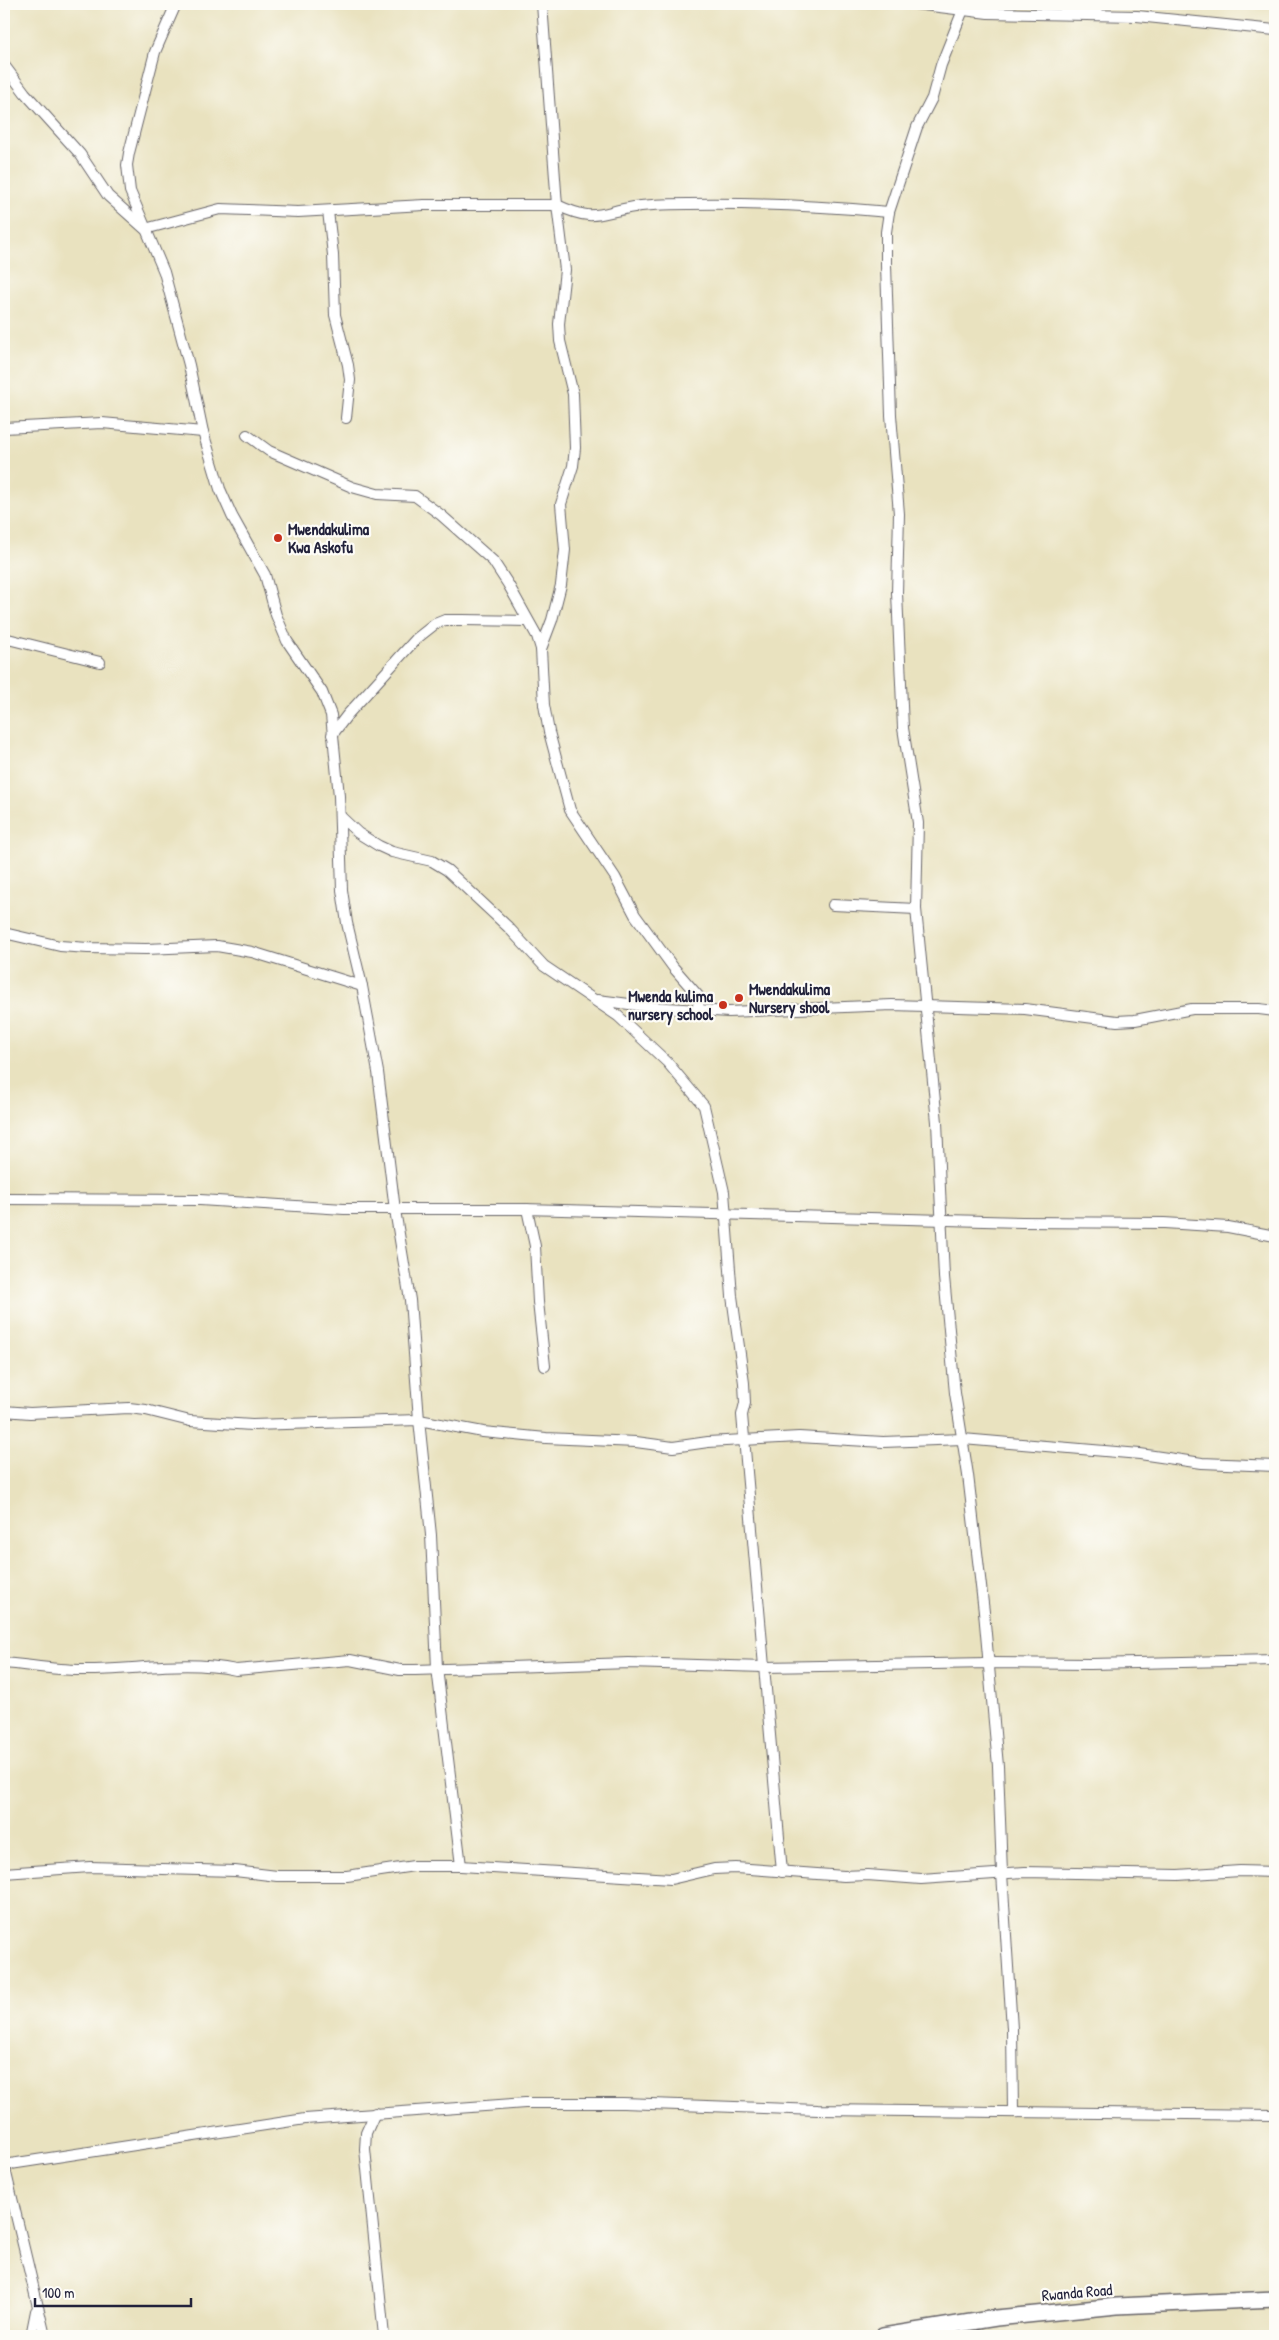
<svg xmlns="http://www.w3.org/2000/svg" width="1279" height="2340" viewBox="0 0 1279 2340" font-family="'Patrick Hand',sans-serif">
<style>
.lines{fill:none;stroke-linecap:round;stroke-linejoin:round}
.minor-casing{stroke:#686569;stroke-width:12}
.highway-casing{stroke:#686569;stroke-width:18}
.minor{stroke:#fff;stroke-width:10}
.highway{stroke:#fff;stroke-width:15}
.poi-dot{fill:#c8321e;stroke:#fdfcf7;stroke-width:2}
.labels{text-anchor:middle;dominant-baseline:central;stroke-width:4.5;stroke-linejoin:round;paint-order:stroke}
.poi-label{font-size:16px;font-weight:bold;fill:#22223b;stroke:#fdfcf7;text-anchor:start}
.street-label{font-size:16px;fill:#22223b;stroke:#fdfcf7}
</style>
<rect width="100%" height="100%" fill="#fdfcf7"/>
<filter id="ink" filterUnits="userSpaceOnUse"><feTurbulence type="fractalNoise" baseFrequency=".02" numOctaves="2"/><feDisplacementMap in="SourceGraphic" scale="10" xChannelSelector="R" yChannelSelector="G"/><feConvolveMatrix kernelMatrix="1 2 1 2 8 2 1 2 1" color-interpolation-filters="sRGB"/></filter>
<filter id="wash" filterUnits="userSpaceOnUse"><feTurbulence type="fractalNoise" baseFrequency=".0096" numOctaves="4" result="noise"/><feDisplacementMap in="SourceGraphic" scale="20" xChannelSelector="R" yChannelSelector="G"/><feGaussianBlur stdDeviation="1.12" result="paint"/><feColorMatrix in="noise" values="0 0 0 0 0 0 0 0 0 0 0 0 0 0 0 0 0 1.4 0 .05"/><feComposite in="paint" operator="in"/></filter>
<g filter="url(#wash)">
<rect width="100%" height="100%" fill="#e9e2bf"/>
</g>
<g filter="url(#ink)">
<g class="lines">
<!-- minor casing -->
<g class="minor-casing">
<g id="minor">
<polyline points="176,4 155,52 129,153 127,165 130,191 164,272 189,365 203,432 220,489 232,516 265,575 276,615 287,641 322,692 331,715 339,796 342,890 347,923 362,986 378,1072 395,1210 410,1300 419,1420 431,1535 437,1668 461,1866"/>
<polyline points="915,4 988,13 1137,16 1275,30"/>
<polyline points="963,10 941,65 932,98 917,127 889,212 886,232 886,265 891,415 899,514 897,593 903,728 918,823 916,909 937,1122 944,1277 955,1393 968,1475 984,1612 998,1766 1002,1873 1012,2029 1013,2111"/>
<polyline points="1096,15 1099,4"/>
<path d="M4 65 25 93 80 154 108 196 145 229 220 209 298 212 424 205H557C595 223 598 213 634 207 651 204 670 204 688 204 755 203 822 206 889 212"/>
<polyline points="328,211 333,255 335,315 348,365 350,380 346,418"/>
<polyline points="4,428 102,423 203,432"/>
<polyline points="247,435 269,451 352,487 377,494 415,496 441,515 493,561 508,584 537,636 541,649 544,705 549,732 570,810 615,877 635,915 673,967 700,998 697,1010"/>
<polyline points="4,638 100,662"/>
<polyline points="541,649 552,620 561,585 565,550 561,504 573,466 575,448 573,394 560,341 559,324 565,270 557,205 542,4"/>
<polyline points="332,735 348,714 416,639 435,624 445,620 462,620 528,621"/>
<polyline points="340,816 358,833 379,846 392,852 432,861 447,870 508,927 544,966 618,1016 667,1062 704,1106 724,1192 732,1296 744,1383 745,1403 742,1415 782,1872"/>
<polyline points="833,905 916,909"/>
<polyline points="4,933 60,946 88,948 146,949 217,946 252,952 362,986"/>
<polyline points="598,1000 652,1007 729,1012 892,1005 1025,1009 1117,1021 1135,1020 1192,1009 1259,1009 1275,1011"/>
<polyline points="4,1199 200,1200 344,1209 524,1209 1022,1222 1164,1223 1228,1227 1275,1236"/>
<polyline points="527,1209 535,1246 538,1302 545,1366"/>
<polyline points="4,1411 30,1413 129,1408 146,1410 190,1421 252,1425 419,1420 483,1432 546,1438 636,1442 673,1447 708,1442 799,1437 883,1442 963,1439 1140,1454 1202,1463 1275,1466"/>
<path d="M4 1663C29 1665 54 1670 80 1670 132 1671 184 1659 236 1670L350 1660 400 1670H415L629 1663 764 1667 989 1663 1090 1664 1275 1660"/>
<polyline points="4,1873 90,1867 235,1871 277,1876 347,1876 414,1866 461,1866 671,1879 714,1869 736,1868 844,1876 867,1875 921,1879 1025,1872 1178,1875 1240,1871 1275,1872"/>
<polyline points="375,2113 366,2133 365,2149 384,2336"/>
<polyline points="4,2165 305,2119 525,2103 623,2103 818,2110 1275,2115"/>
<polyline points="4,2165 45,2336"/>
<polyline points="31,2336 36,2311"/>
</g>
</g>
<!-- highway casing -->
<g class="highway-casing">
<polyline id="highway" points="883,2336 996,2318 1117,2306 1275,2299"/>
</g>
<!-- minor -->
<use href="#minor" class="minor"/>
<!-- highway -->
<use href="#highway" class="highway"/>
</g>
</g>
<!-- markers -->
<g class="poi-dot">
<circle cx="278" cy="538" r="5"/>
<circle cx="739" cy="998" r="5"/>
<circle cx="723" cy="1005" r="5"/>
</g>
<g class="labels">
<!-- poi labels -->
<g class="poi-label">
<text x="288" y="529">Mwendakulima<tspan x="288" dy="18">Kwa Askofu</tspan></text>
<text x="749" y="989">Mwendakulima<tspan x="749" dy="18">Nursery shool</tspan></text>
<text x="713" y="996" text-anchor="end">Mwenda kulima<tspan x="713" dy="18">nursery school</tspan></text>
</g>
<!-- street labels -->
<g class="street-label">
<text transform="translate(1077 2292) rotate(-5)">Rwanda Road</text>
</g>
</g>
<!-- margin -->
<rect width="1279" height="2340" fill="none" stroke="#fdfcf7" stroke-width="20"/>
<!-- scale -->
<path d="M35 2298v8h156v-8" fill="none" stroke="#22223b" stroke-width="2.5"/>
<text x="42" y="2298" font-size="15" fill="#22223b" stroke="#fdfcf7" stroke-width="4" paint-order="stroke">100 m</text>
</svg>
